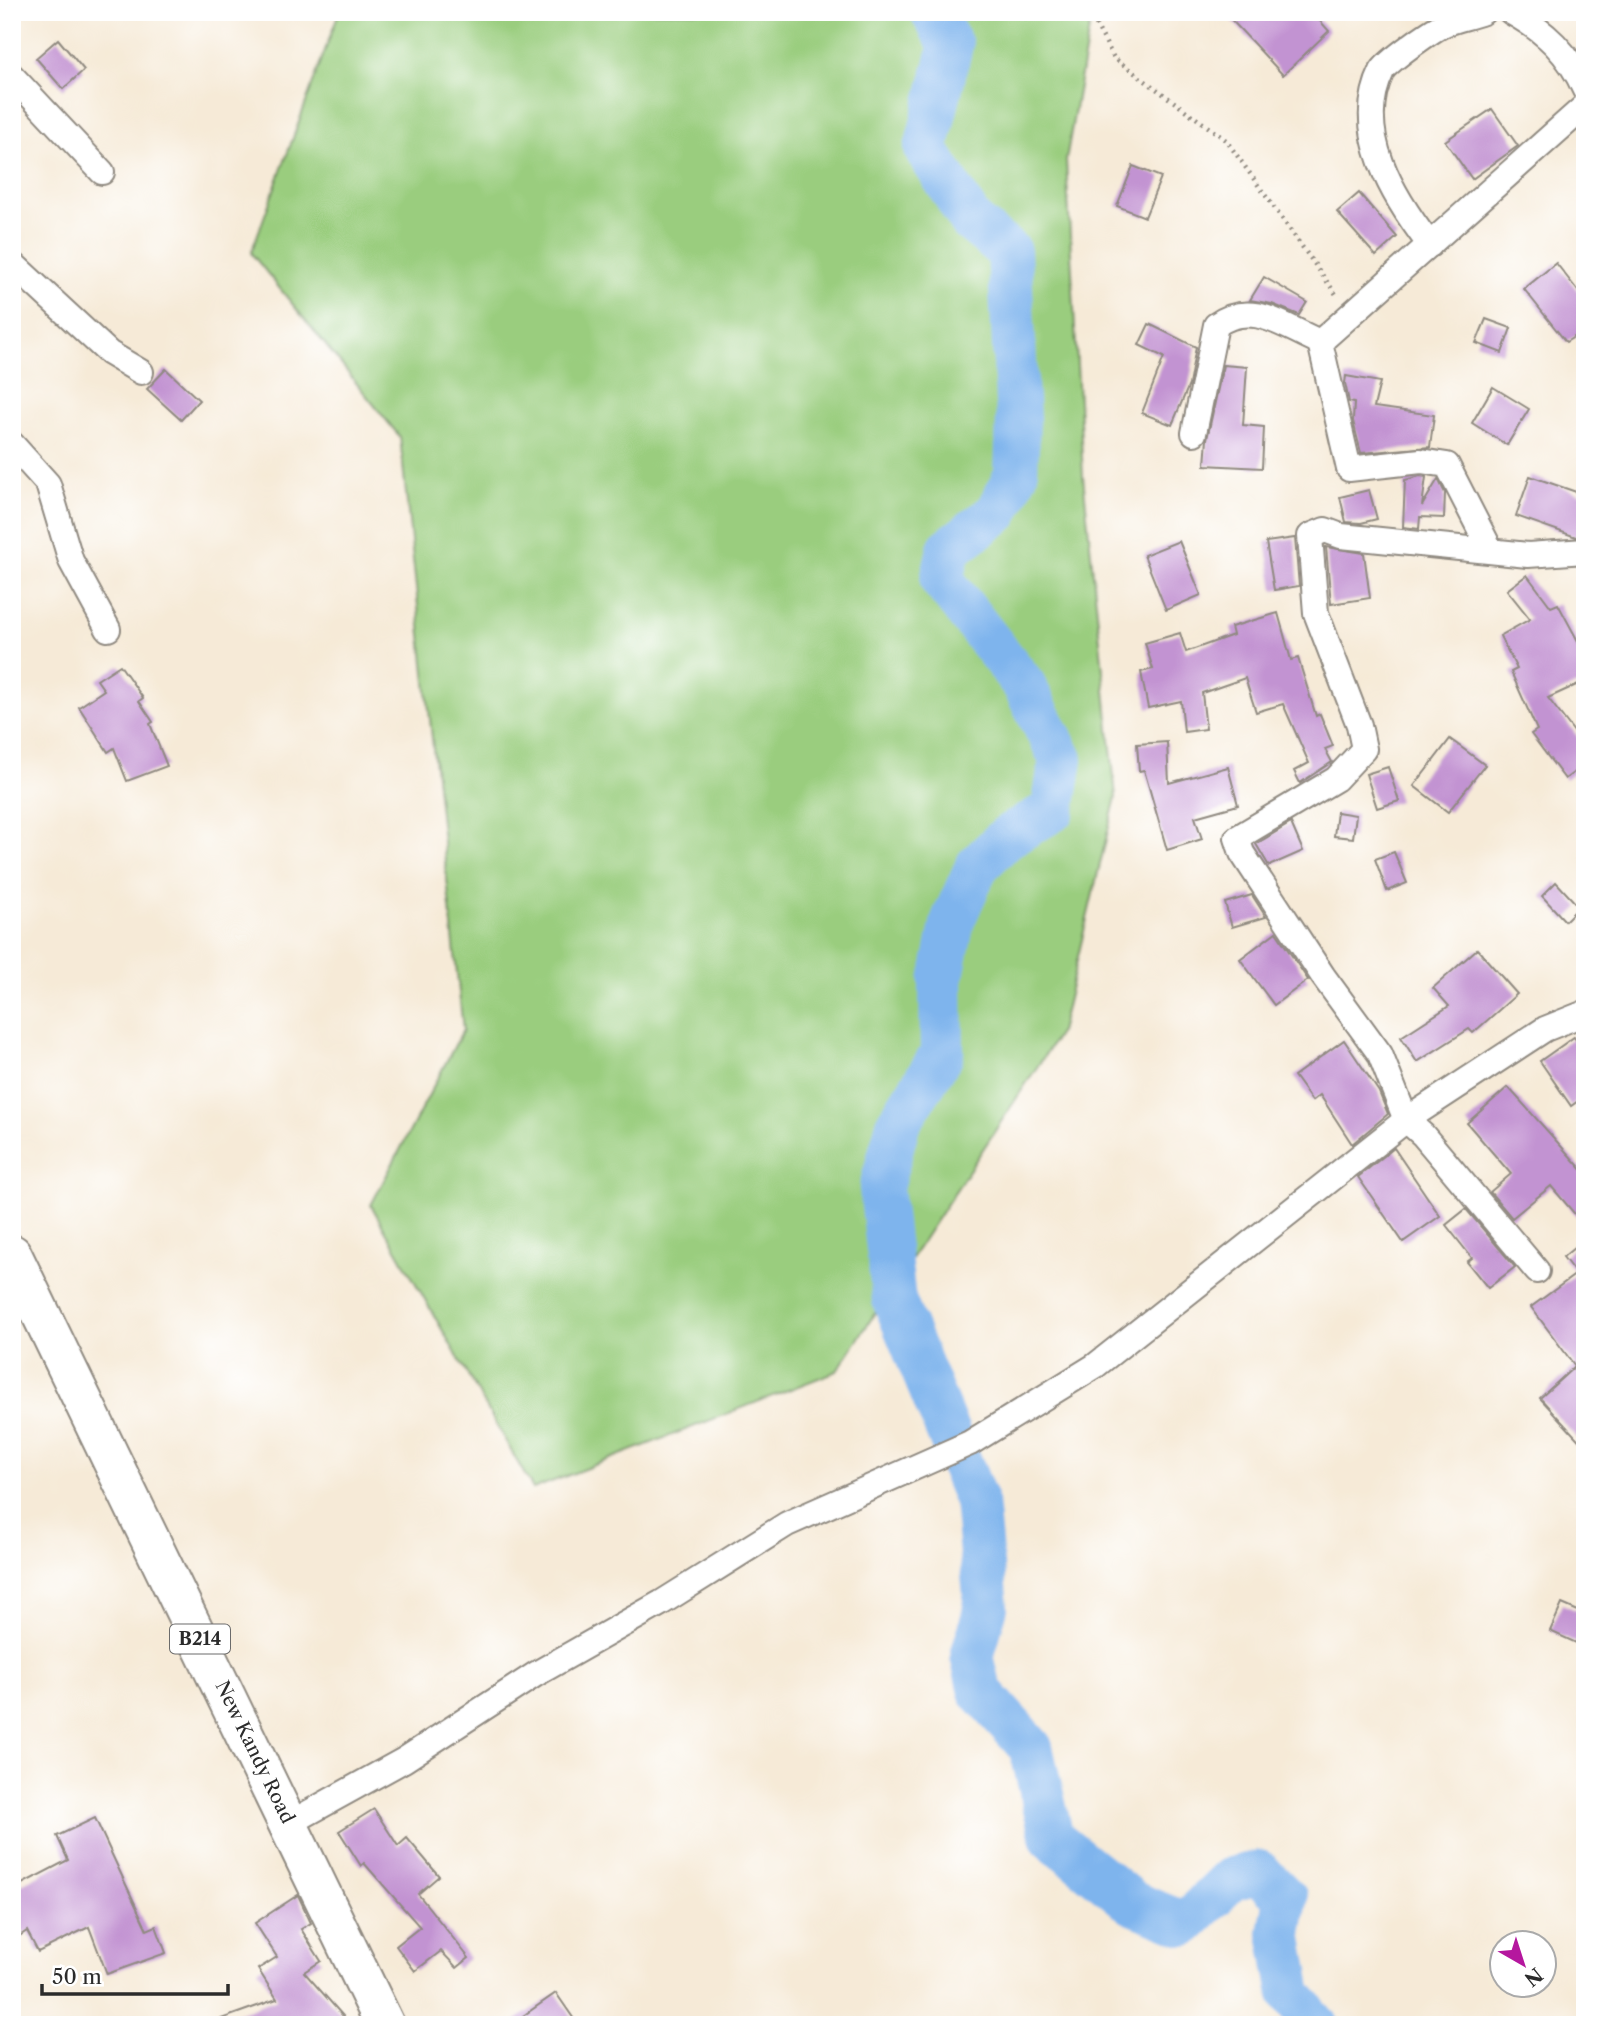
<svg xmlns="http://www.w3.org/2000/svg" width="1597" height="2037" viewBox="0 0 1597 2037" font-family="'Libre Caslon Text',serif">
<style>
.green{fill:#9acd7e;stroke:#627c54;stroke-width:2}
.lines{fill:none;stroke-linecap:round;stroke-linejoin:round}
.river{stroke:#7eb4ed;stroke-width:44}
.building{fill:#c293d2}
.street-casing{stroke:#908a81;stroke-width:28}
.primary-casing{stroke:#908a81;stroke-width:42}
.path{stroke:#908a81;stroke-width:4.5;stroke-dasharray:2 5;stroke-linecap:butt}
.street{stroke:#fff;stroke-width:24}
.primary{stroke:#fff;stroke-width:38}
.labels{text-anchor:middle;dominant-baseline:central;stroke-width:6;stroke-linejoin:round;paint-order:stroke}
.shield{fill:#fff;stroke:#6b6b6b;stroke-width:2}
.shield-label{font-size:18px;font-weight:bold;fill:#2b2b2b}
.street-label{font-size:19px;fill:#2b2b2b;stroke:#fff}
</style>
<rect width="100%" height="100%" fill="#fff"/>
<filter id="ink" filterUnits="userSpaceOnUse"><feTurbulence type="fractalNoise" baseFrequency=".0143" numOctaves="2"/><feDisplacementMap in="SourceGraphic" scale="14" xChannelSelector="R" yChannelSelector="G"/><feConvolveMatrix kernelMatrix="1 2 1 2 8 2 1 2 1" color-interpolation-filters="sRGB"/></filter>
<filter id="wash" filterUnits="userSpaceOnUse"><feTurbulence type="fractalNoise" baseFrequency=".00686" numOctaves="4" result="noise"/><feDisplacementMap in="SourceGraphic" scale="28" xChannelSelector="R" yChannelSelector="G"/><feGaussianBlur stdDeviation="1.57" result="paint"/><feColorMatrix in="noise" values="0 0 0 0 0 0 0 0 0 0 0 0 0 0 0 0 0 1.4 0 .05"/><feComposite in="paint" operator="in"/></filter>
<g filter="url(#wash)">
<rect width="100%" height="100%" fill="#f6ead7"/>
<!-- green -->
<polygon class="green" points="339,12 1092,12 1066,160 1083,476 1116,797 1060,1032 837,1371 533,1489 371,1205 463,1030 400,437 251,253"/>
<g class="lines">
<!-- river -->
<polyline class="river" points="932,12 951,45 926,149 971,221 1009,252 1018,418 1016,474 998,512 949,549 942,580 1024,685 1061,759 1053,810 1007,837 977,866 953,920 941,981 942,1054 898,1124 881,1188 894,1300 976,1501 986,1607 972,1656 980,1691 1031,1748 1052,1838 1133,1903 1185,1924 1231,1879 1259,1872 1286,1899 1280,1933 1291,1994 1316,2025"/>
</g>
<g id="blocks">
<!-- building -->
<g class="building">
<polygon points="1224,12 1312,12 1329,31 1283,75"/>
<polygon points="58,39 84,70 63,89 36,58"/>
<polygon points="1492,109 1518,146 1472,179 1445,141"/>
<polygon points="1133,166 1161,177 1145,217 1117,206"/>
<polygon points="1359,193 1397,237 1376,256 1337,212"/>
<polygon points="1556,263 1585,300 1585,330 1566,342 1524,289"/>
<polygon points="1264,277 1307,302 1299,315 1272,304 1250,300"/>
<polygon points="1486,319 1511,328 1502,353 1476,343"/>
<polygon points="1149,324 1196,347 1189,385 1172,425 1142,413 1164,357 1139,345"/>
<polygon points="1223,365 1247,367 1243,425 1264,427 1262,468 1205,465 1207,439"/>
<polygon points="166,369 199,400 181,420 147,389"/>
<polygon points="1346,376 1380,382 1374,407 1434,415 1430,447 1361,453 1353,421 1354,403 1349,402 1345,383"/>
<polygon points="1493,387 1529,409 1507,445 1472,423"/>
<polygon points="1420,476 1426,477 1422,506 1438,479 1445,493 1444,518 1420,517 1419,529 1403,527 1405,480"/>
<polygon points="1530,476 1585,495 1585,536 1576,537 1516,516"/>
<polygon points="1369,490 1377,519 1361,523 1346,522 1340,497"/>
<polygon points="1295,538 1299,586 1274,590 1266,542"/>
<polygon points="1179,541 1201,595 1166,610 1144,555"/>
<polygon points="1326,547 1364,553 1370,598 1331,604"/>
<polygon points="1527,575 1551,607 1558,604 1585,654 1585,681 1548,698 1585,746 1585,764 1565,779 1531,734 1537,730 1511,672 1517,669 1500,636 1530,619 1507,590"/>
<polygon points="1278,613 1291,660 1298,658 1316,716 1320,714 1333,746 1325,749 1332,762 1300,783 1294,771 1309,763 1283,704 1256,712 1245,678 1202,693 1206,729 1184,732 1181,701 1148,708 1141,672 1153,669 1145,643 1180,633 1186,652 1233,635 1231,627"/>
<polygon points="120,665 143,698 139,701 153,722 150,724 167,766 127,781 114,748 108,752 79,707 104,690 97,680"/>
<polygon points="1450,739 1485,765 1448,812 1414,786"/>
<polygon points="1167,742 1169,783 1228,767 1238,805 1195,817 1202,839 1167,850 1144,770 1139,771 1137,744"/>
<polygon points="1388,767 1399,801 1377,808 1366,774"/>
<polygon points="1337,812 1356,815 1353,838 1334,836"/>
<polygon points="1291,823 1303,851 1269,866 1256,844"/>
<polygon points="1394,852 1407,883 1387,891 1375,859"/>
<polygon points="1556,882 1579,907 1565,921 1542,896"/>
<polygon points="1252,895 1266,917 1232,927 1225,903"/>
<polygon points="1276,932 1308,980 1274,1005 1240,959"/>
<polygon points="1477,949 1517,994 1473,1033 1469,1029 1417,1062 1401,1037 1449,1006 1433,988"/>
<polygon points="1574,1037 1585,1052 1585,1096 1571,1106 1540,1061"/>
<polygon points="1344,1040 1379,1092 1388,1114 1352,1144 1320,1095 1312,1101 1294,1076"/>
<polygon points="1508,1087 1585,1173 1585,1226 1551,1186 1512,1218 1490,1192 1511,1174 1467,1123"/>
<polygon points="1394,1148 1440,1216 1403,1242 1358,1177"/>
<polygon points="1466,1209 1515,1267 1488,1288 1467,1262 1472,1258 1446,1225"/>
<polygon points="1585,1239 1585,1447 1540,1398 1575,1366 1531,1307 1576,1274 1563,1257"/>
<polygon points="1562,1604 1585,1614 1585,1647 1550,1631"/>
<polygon points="374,1809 398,1846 407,1838 439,1876 418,1894 469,1958 457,1968 441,1951 415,1971 396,1946 420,1927 364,1863 361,1866 339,1831"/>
<polygon points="95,1818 147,1930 156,1926 166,1953 107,1974 89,1927 38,1952 27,1931 12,1941 12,1889 68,1860 57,1836"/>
<polygon points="298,1895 311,1923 301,1929 321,1961 304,1972 351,2025 213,2025 213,2022 277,1999 258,1969 277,1957 255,1923"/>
<polygon points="556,1993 578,2025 510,2025"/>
</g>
</g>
</g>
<g filter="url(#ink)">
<use href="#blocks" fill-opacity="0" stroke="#908a81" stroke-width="2"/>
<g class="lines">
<!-- street casing -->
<g class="street-casing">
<g id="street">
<path d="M1511 12C1545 31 1569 53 1585 90"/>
<polyline points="12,76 102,172"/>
<path d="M1430 245C1394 198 1352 132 1382 71 1386 62 1436 27 1447 23 1459 19 1471 16 1483 12"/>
<polyline points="12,263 109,353 141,372"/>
<polyline points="1320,342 1585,106"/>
<polyline points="1320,342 1349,469 1421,461 1447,465 1491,551"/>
<path d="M1194 433 1216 325C1252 299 1284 327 1320 342"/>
<polyline points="12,444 48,484 71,561 108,629"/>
<polyline points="1537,1271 1423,1135 1406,1120 1380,1054 1323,976 1242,853 1237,838 1336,779 1364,749 1359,725 1316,613 1310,536 1325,530 1341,536 1528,555 1585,551"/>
<polyline points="290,1823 404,1760 536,1674 661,1603 787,1524 970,1443 1095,1366 1406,1120 1545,1029 1585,1013"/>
</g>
</g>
<!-- primary casing -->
<g class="primary-casing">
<polyline id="primary" points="12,1254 385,2025"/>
</g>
<!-- path -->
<polyline class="path" points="1089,12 1114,58 1226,140 1338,297"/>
<!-- street -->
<use href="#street" class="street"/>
<!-- primary -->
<use href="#primary" class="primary"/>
</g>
</g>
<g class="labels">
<!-- shield labels -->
<rect class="shield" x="170" y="1624.5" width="60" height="29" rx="5"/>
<g class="shield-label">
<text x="200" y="1639">B214</text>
</g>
<!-- street labels -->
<g class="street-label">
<text transform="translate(255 1752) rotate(64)">New Kandy Road</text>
</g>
</g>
<!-- margin -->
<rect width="1597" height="2037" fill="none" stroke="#fff" stroke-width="42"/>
<!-- north arrow -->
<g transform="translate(1523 1964) rotate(141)"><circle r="33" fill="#ffffff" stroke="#aaaaaa" stroke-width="2"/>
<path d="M0-5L12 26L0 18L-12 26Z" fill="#b5179e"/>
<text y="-10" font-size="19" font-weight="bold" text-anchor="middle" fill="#2b2b2b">N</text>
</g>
<!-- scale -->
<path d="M42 1984v10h186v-10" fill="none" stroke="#2b2b2b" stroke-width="3.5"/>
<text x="52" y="1984" font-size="21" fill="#2b2b2b" stroke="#ffffff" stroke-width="5" paint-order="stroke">50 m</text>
</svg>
